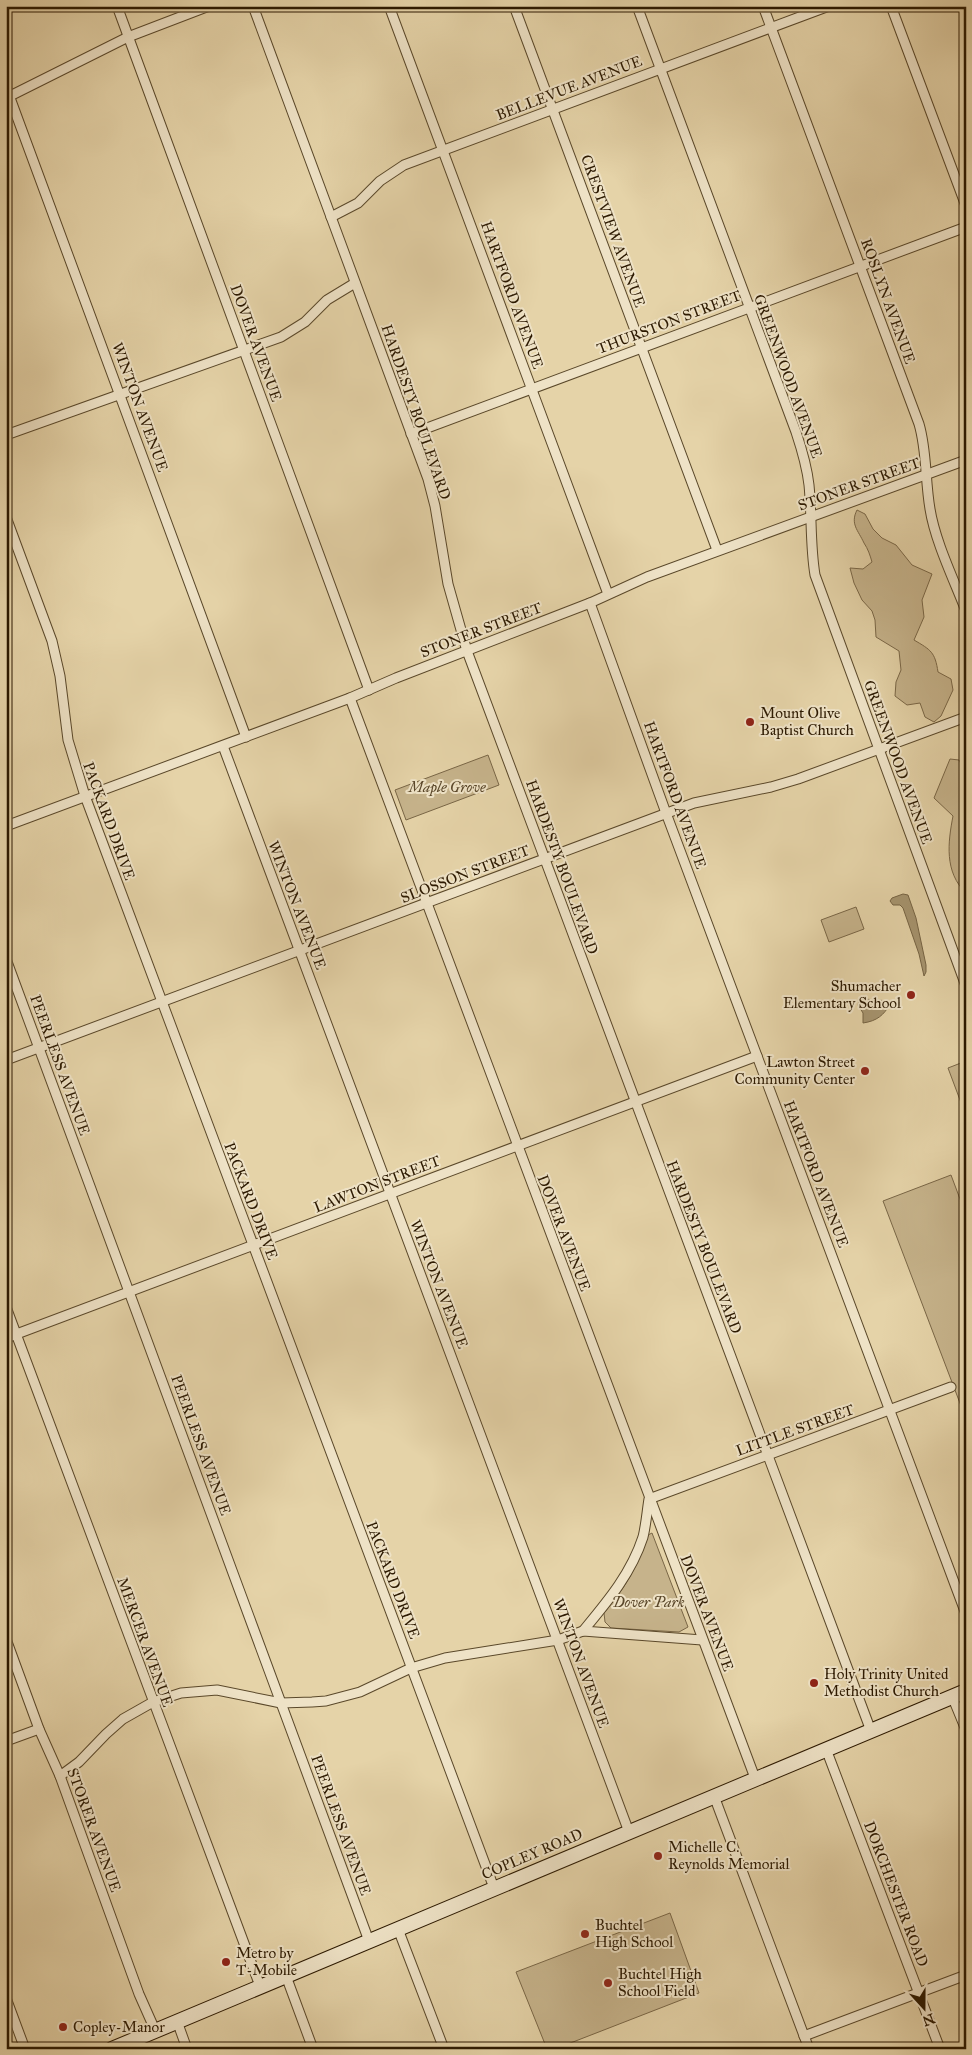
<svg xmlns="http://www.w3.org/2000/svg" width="972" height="2055" viewBox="0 0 972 2055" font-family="'IM FELL Great Primer',serif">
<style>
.green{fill:#c6b38b;stroke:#796646}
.water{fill:#a6946f;stroke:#756343}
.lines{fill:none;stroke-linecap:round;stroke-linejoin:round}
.minor-casing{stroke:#5a482a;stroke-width:11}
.secondary-casing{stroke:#2c1900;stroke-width:16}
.minor{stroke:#eee2c6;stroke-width:9}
.secondary{stroke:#eee2c6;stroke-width:14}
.poi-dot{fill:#8f2418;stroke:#eee2c6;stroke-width:2}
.labels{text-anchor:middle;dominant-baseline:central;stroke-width:4;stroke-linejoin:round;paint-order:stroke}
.street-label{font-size:15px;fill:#2c1900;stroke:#eee2c6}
.poi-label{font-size:15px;fill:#2c1900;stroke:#eee2c6;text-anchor:start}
.park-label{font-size:15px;font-style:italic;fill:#5a472a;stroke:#eee2c6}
</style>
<rect width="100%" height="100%" fill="#e5d3a8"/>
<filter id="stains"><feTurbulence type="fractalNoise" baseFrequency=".004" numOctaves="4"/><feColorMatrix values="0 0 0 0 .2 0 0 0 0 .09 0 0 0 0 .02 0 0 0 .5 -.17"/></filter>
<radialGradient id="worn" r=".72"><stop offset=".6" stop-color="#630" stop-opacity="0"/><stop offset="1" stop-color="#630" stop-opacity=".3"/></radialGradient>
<!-- green -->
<g class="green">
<path d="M857 510 865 514 873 529 882 538 896 545 912 565 932 574 922 600 924 617 914 640C931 650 935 652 938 672L951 679 953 690 941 716 934 722 925 717 920 703 907 705 895 696 896 682 901 670 899 651 876 637 875 620 872 611 862 600 854 583 850 568 863 569 872 562C870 555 868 549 864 543 858 530 850 524 857 510Z"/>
<polygon points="488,755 499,785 406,820 395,790"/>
<path d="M950 759 959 760 966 773V893C944 872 948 842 953 816L934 798Z"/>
<polygon points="856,907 864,929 829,942 821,920"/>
<polygon points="966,1061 966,1107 963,1108 948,1068"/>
<polygon points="951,1175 966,1215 966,1419 883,1201"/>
<path d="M652 1533 688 1627 679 1632 611 1628 605 1622 604 1613C625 1588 638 1566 648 1535Z"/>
<polygon points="670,1913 699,1993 555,2049 547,2049 516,1972"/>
</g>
<!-- water -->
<g class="water">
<polygon points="903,894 908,895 916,918 926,965 926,972 924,976 919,954 903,908 900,905 893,905 890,901 892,898"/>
<path d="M864 999 889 1001 890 1004C884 1015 877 1021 863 1023V1013L858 1005 859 1001Z"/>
</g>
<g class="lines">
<!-- minor casing -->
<g class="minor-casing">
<g id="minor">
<polyline points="117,6 369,690"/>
<polyline points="253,6 428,479 435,506 448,584 467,651 871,1731"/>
<polyline points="389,6 608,594"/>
<polyline points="514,6 717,550"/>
<path d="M637 6 796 432C802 450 807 467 809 485 812 515 810 545 815 575L966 986"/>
<path d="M763 6 919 424C927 451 925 480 930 509 935 541 954 580 966 611"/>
<polyline points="891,6 966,206"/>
<polyline points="6,87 246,737"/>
<polyline points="6,98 128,37 209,6"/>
<polyline points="331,217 358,203 380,181 404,165 829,6"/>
<polyline points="411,434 966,227"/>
<polyline points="6,435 281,337 305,322 327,300 355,283"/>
<polyline points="6,517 52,641 60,676 68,740 85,796 494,1888"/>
<polyline points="590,603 666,813 966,1614"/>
<polyline points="350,698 755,1778"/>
<polyline points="223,746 629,1832"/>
<polyline points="6,826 350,698 396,678 590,603 647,577 966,460"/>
<polyline points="6,959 369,1941"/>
<polyline points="6,1060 694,803 771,787 798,779 966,717"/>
<polyline points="6,1307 260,1986"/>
<polyline points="6,1338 757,1056"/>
<path d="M583 1631C607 1602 631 1574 643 1537 646 1525 647 1511 649 1499L951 1387"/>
<polyline points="6,1639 39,1729 60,1776 139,1994 155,2030"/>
<polyline points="952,1696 966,1730"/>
<polyline points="6,1741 39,1729"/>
<polyline points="826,1749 940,2049"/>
<polyline points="60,1776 79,1762 106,1734 123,1719 153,1702 181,1693 217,1690 281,1703 312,1702 326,1701 360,1692 411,1668 445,1658 558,1640 583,1631 702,1640"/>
<polyline points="714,1796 809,2049"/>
<polyline points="398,1929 444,2049"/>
<polyline points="286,1976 313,2049"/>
<polyline points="6,1998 25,2049"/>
<polyline points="177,2021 187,2049"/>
<polyline points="804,2036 966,1975"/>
</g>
</g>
<!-- secondary casing -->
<g class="secondary-casing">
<polyline id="secondary" points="112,2049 966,1691"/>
</g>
<!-- minor -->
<use href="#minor" class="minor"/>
<!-- secondary -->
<use href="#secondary" class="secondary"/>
</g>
<!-- markers -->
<g class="poi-dot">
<circle cx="750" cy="722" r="5"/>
<circle cx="911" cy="995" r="5"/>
<circle cx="865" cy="1071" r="5"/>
<circle cx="814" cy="1683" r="5"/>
<circle cx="658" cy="1856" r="5"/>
<circle cx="585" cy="1934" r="5"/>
<circle cx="226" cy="1962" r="5"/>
<circle cx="608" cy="1983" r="5"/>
<circle cx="63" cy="2027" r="5"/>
</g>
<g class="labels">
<!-- street labels -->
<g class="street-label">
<text transform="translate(569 88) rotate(-21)">BELLEVUE AVENUE</text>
<text transform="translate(613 231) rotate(70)">CRESTVIEW AVENUE</text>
<text transform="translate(512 295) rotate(70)">HARTFORD AVENUE</text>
<text transform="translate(888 301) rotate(70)">ROSLYN AVENUE</text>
<text transform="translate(669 322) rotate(-21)">THURSTON STREET</text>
<text transform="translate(256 343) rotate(70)">DOVER AVENUE</text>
<text transform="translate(788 376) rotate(70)">GREENWOOD AVENUE</text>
<text transform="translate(140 407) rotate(70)">WINTON AVENUE</text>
<text transform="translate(416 412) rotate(71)">HARDESTY BOULEVARD</text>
<text transform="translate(859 484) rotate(-20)">STONER STREET</text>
<text transform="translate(481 630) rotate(-21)">STONER STREET</text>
<text transform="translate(898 762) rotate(70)">GREENWOOD AVENUE</text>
<text transform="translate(675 795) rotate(70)">HARTFORD AVENUE</text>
<text transform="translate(109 821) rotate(70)">PACKARD DRIVE</text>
<text transform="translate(562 867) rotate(70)">HARDESTY BOULEVARD</text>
<text transform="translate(465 874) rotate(-21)">SLOSSON STREET</text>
<text transform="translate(297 905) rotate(69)">WINTON AVENUE</text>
<text transform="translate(60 1065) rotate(70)">PEERLESS AVENUE</text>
<text transform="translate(816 1174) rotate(69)">HARTFORD AVENUE</text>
<text transform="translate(377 1184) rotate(-21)">LAWTON STREET</text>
<text transform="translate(251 1201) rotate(69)">PACKARD DRIVE</text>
<text transform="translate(564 1233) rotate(69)">DOVER AVENUE</text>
<text transform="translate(704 1247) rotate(69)">HARDESTY BOULEVARD</text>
<text transform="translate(439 1284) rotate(69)">WINTON AVENUE</text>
<text transform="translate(795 1430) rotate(-20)">LITTLE STREET</text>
<text transform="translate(201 1445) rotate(70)">PEERLESS AVENUE</text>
<text transform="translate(393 1580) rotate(69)">PACKARD DRIVE</text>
<text transform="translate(707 1613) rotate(69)">DOVER AVENUE</text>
<text transform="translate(145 1642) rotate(70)">MERCER AVENUE</text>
<text transform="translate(581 1663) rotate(70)">WINTON AVENUE</text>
<text transform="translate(341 1825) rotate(70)">PEERLESS AVENUE</text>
<text transform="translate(94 1830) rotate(70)">STORER AVENUE</text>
<text transform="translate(532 1854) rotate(-23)">COPLEY ROAD</text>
<text transform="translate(896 1894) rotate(69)">DORCHESTER ROAD</text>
</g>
<!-- poi labels -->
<g class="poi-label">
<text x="760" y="713">Mount Olive<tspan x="760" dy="17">Baptist Church</tspan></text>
<text x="901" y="986" text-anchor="end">Shumacher<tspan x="901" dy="17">Elementary School</tspan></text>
<text x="855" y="1062" text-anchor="end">Lawton Street<tspan x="855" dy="17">Community Center</tspan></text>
<text x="824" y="1674">Holy Trinity United<tspan x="824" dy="17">Methodist Church</tspan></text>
<text x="668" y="1847">Michelle C.<tspan x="668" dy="17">Reynolds Memorial</tspan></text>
<text x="595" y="1925">Buchtel<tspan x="595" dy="17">High School</tspan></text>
<text x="236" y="1953">Metro by<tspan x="236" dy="17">T-Mobile</tspan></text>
<text x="618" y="1974">Buchtel High<tspan x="618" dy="17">School Field</tspan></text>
<text x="73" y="2027">Copley-Manor</text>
</g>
<!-- park labels -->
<g class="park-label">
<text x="447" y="787">Maple Grove</text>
<text x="648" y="1602">Dover Park</text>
</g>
</g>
<!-- margin -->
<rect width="972" height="2055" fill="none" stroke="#e5d3a8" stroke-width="25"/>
<rect x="8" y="8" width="957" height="2040" fill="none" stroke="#2c1900" stroke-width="2.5"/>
<rect x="12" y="12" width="947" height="2030" fill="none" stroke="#2c1900"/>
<!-- north arrow -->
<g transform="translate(924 2008) rotate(159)" stroke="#eee2c6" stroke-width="4" paint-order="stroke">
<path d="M0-4L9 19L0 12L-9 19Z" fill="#2c1900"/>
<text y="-8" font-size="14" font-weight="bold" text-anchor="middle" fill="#2c1900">N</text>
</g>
<rect width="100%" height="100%" filter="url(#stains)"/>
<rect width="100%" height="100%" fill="url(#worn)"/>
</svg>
